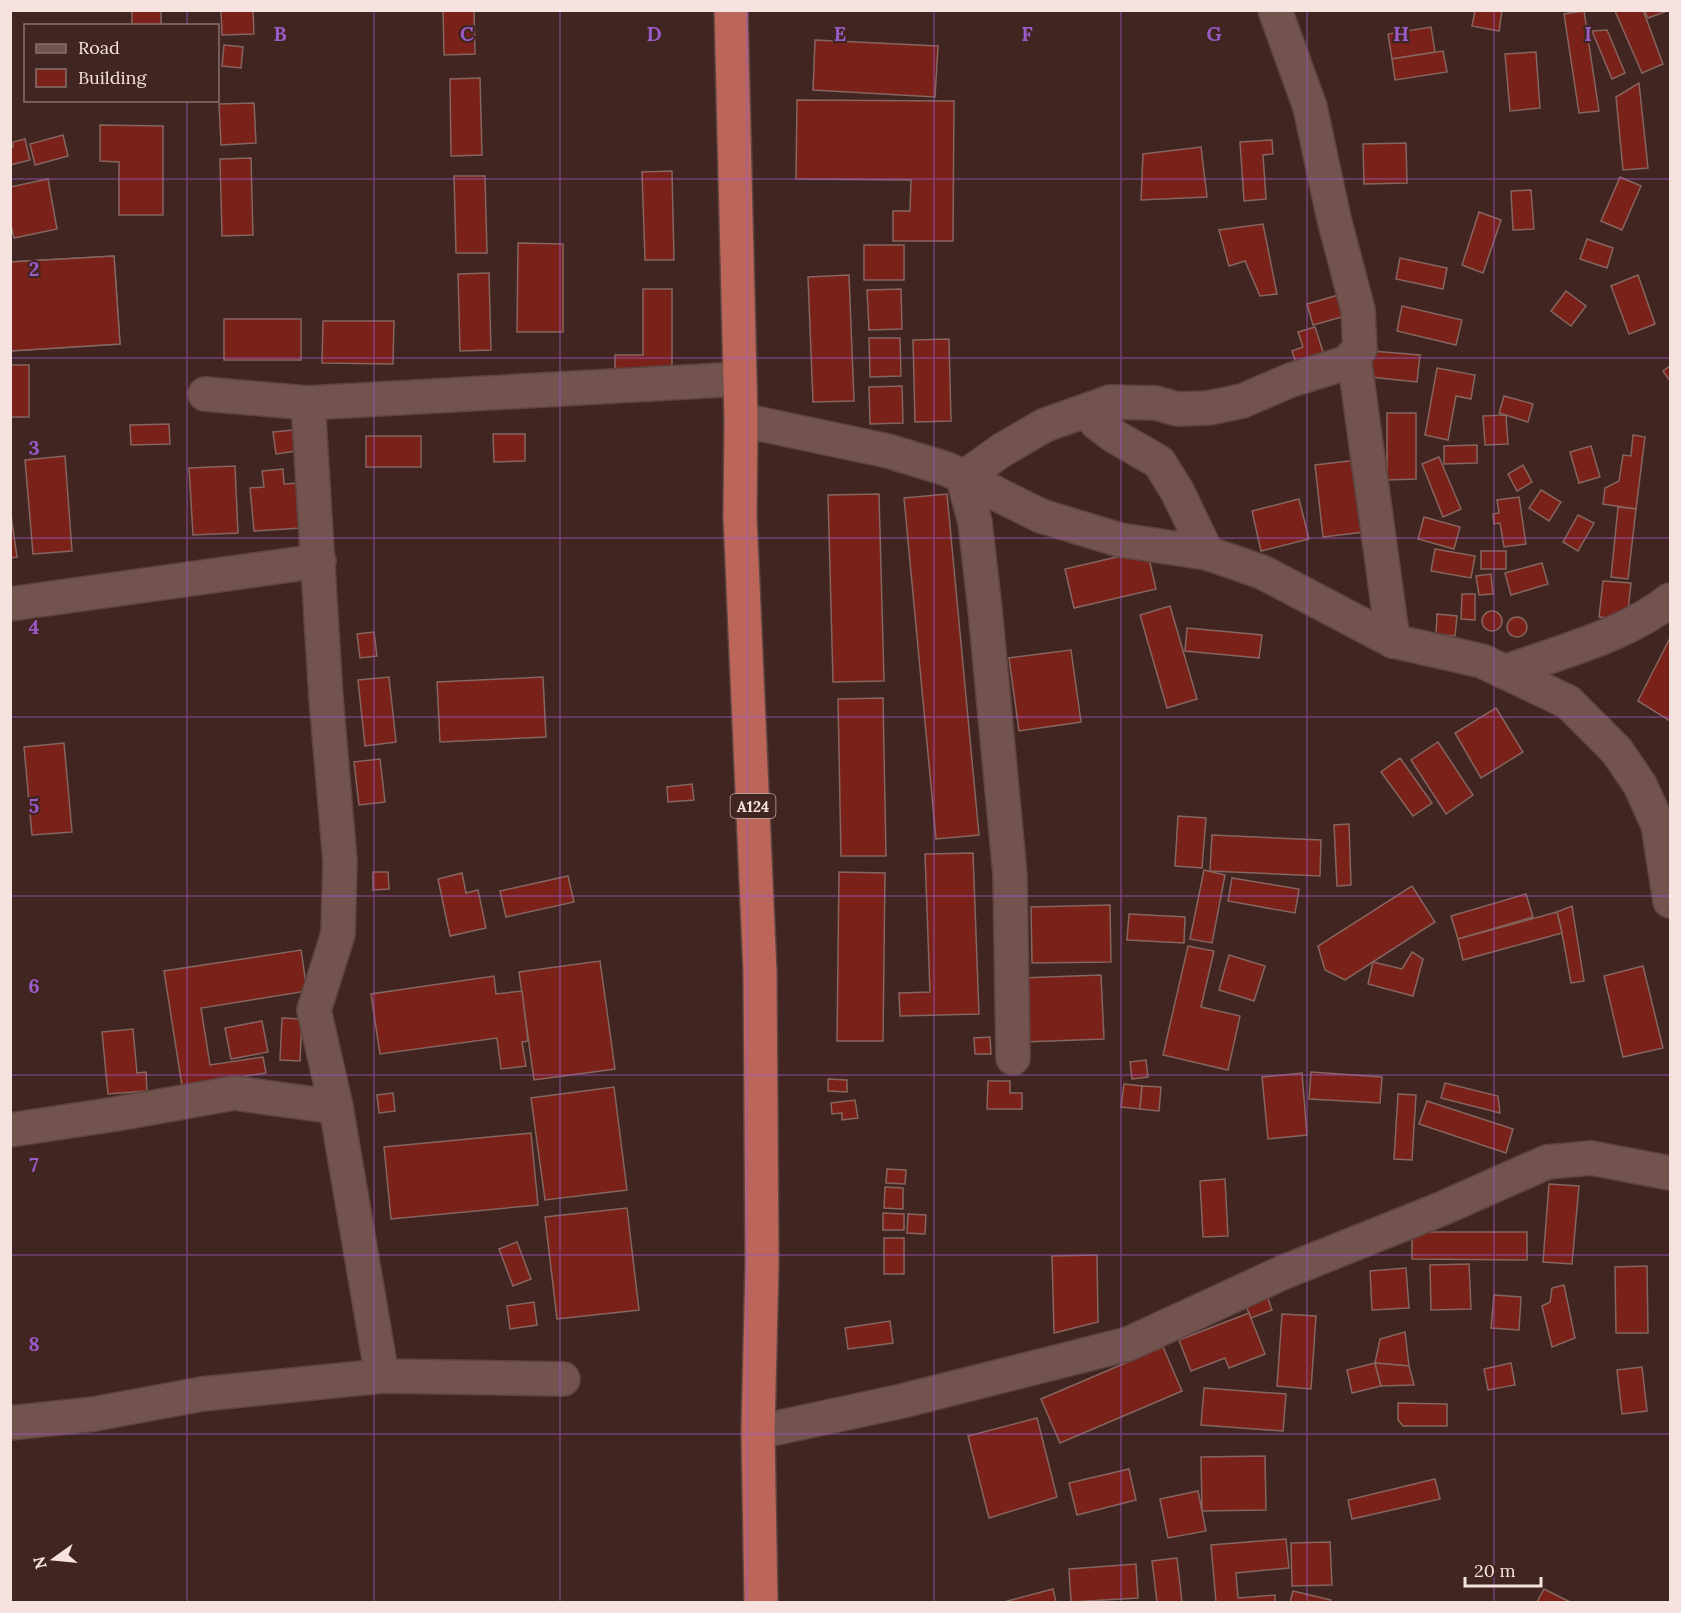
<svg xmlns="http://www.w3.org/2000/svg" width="1681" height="1613" viewBox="0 0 1681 1613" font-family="Lora,serif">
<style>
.building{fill:#7a221a;stroke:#86655f;stroke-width:1.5}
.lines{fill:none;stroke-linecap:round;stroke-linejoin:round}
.minor-casing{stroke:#5d4441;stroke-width:36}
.highway-casing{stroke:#5d4441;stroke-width:36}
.minor{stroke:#73534e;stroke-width:33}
.highway{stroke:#bc6559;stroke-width:33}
.grid{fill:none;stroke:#9a5ac7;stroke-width:1.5;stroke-opacity:0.55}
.labels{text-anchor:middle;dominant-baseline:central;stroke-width:4.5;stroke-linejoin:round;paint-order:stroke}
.shield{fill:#412521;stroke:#c0a9a6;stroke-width:1.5}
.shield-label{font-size:15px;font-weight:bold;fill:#f6e2df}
.grid-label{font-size:20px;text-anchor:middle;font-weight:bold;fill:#9a5ac7;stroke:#412521;stroke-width:4.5;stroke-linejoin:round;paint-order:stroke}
</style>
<rect width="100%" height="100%" fill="#412521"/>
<!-- building -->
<g class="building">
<rect x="132" y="10" width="29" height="16"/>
<polygon points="221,10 253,10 254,34 222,35"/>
<polygon points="443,10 474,10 475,54 444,55"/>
<polygon points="1475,10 1502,10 1499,31 1472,26"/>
<polygon points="1643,10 1663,64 1642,73 1615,11"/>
<polygon points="1644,10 1670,10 1648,18"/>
<polygon points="1584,11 1599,111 1579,113 1564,14"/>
<polygon points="1431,27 1435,52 1392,59 1388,34"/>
<polygon points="1607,30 1625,73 1612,79 1592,31"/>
<polygon points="815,40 938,46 935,97 813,90"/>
<polygon points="224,45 243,47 241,68 222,66"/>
<polygon points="1443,51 1447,72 1395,80 1392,59"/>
<polygon points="1536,52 1540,108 1510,111 1505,54"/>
<polygon points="480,78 482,155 451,156 450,79"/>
<polygon points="1639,83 1648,168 1623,170 1616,97"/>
<polygon points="797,100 954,101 953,241 893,241 893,211 910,211 911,180 796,179"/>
<polygon points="254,103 256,143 221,145 219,104"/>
<polygon points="100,125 163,126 163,215 119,215 119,162 100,161"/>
<polygon points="63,135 68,156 35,165 30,144"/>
<polygon points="25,139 30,160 10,165 10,148 13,147 13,142"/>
<polygon points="1272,140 1273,154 1263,155 1266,199 1244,201 1240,142"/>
<polygon points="1406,143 1407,183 1364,184 1363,144"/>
<polygon points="1201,147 1207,197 1141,200 1143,154"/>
<polygon points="251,158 253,235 222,236 220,159"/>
<polygon points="672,171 674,260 645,260 642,172"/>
<polygon points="454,176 485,176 487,253 456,253"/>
<polygon points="1620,177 1641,186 1622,230 1601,221"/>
<polygon points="48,179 57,229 14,238 10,220 10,187"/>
<polygon points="1531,190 1534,229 1513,230 1511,191"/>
<polygon points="1479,212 1501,220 1483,273 1462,265"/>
<polygon points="1263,224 1277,294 1260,296 1245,261 1229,266 1219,230"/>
<polygon points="1587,239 1613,248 1607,268 1580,259"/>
<polygon points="518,243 563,244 563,332 517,332"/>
<rect x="864" y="245" width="40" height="35"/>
<polygon points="114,256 120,344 10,351 10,262"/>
<polygon points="114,256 120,344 10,351 10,262"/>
<polygon points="1400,258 1447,268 1443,289 1396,279"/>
<polygon points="489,273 491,350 460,351 458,274"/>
<polygon points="849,275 854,401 813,402 808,277"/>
<polygon points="1638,275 1655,324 1629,334 1611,286"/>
<polygon points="643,289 672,289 672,374 615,373 615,355 643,355"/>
<polygon points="901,289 902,329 869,330 867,290"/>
<polygon points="1566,291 1586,306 1571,326 1551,311"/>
<polygon points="1342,294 1349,315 1313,325 1307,304"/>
<polygon points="1402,306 1462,320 1456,345 1397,331"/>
<rect x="224" y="319" width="77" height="41"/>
<polygon points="323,321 394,321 393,364 322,363"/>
<polygon points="1315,327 1324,355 1296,363 1292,351 1303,347 1298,332"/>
<polygon points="869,338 900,338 901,376 870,377"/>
<polygon points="949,339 951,421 915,422 913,340"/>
<polygon points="1372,351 1420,355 1417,382 1370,377"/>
<rect x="10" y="365" width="19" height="52"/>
<polygon points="1670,366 1670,381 1663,371"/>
<polygon points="1437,368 1475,375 1471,399 1456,396 1448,440 1425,435"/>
<polygon points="902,386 903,423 870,424 869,387"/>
<polygon points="1504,396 1533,404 1528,422 1499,413"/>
<polygon points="1387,413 1416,413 1416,479 1387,480"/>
<polygon points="1506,415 1508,444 1485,445 1483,416"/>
<polygon points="169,424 170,444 131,445 130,425"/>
<polygon points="293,430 296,451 276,454 273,432"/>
<polygon points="493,434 525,434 525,461 494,462"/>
<polygon points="1633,435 1645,437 1636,509 1603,504 1605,488 1619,481 1623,455 1631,456"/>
<rect x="366" y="436" width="55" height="31"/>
<polygon points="1477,445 1477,463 1444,464 1444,446"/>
<polygon points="1591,446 1600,477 1579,483 1570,452"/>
<polygon points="65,456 72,551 33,554 25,460"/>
<polygon points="1439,457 1461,509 1443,517 1422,464"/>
<polygon points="1365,459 1373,531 1323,537 1315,465"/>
<polygon points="1523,465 1532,482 1517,491 1508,474"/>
<polygon points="235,466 238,533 193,535 189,468"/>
<polygon points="283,469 284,484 299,483 302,528 254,531 250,488 264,487 262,471"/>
<polygon points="1541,490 1561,502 1549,521 1529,508"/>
<polygon points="879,494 884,681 833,682 828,495"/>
<polygon points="947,494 979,835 936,839 904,498"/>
<polygon points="1519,497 1526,544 1504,547 1500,523 1494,524 1493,514 1499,513 1497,500"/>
<polygon points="1299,499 1309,539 1261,551 1252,511"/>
<polygon points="1618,507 1636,509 1628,579 1611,577"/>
<polygon points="10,508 17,557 10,558"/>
<polygon points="1578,515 1594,523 1578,551 1563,542"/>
<polygon points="1424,517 1460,527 1454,549 1418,539"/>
<polygon points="1435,549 1475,556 1471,578 1431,571"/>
<polygon points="1147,550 1156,589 1074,608 1065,569"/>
<rect x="1481" y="551" width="25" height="18"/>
<polygon points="1542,563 1548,584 1511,595 1505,573"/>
<polygon points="1491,574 1493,594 1479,595 1476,576"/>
<polygon points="1603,581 1631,583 1627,620 1599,617"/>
<polygon points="1462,594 1475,594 1475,620 1461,619"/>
<polygon points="1170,606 1197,699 1167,708 1140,615"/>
<circle cx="1492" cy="621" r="10"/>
<polygon points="1437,614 1457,616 1455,636 1436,634"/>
<circle cx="1517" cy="627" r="10"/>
<polygon points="1187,628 1262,635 1259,658 1185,651"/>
<polygon points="374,632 377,656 360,658 357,634"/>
<polygon points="1670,638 1670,721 1638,701"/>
<polygon points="1071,650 1081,722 1019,731 1009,658"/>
<polygon points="389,677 396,742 365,746 358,680"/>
<polygon points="543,677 546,737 440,742 437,682"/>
<polygon points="883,698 886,856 841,856 838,699"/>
<polygon points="1496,708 1523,752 1481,778 1455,733"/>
<polygon points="1438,742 1473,795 1446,814 1411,760"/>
<polygon points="64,743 72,832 32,835 24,747"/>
<polygon points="1400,758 1432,803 1413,816 1381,772"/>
<polygon points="380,759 385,802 359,805 354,762"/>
<polygon points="692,784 694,800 668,802 667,787"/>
<polygon points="1178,816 1206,818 1202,868 1175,866"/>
<polygon points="1349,824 1351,885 1337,886 1334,825"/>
<polygon points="1212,835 1321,840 1320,876 1210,871"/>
<polygon points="973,853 979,1014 900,1016 899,993 930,992 925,854"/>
<polygon points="1204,870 1225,875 1212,943 1190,939"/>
<polygon points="373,872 388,872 389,889 373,890"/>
<polygon points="839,872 885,873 883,1041 837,1041"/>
<polygon points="462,873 466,893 478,890 486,928 450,936 438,879"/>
<polygon points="568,876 574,902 506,917 500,891"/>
<polygon points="1232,878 1299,889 1295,913 1228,901"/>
<polygon points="1412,886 1435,922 1345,980 1325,970 1318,946"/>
<polygon points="1526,894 1533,917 1458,939 1451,916"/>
<polygon points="1110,905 1111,962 1032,963 1031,907"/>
<polygon points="1572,906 1584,981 1571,983 1562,933 1557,912"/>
<polygon points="1557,912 1562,933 1463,960 1458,939"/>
<polygon points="1129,914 1185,917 1184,943 1127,940"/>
<polygon points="1188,946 1214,951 1201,1007 1240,1016 1228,1070 1163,1055"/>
<polygon points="301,950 307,991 201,1008 210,1065 263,1057 266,1073 182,1086 164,971"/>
<polygon points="1412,952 1423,959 1413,996 1368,984 1373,962 1402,969"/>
<polygon points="1229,955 1265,966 1254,1001 1219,990"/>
<polygon points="600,961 615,1069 534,1080 519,972"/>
<polygon points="1643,966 1663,1048 1623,1057 1604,976"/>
<polygon points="1101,975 1104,1039 1024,1042 1021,978"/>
<polygon points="494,976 496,994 522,991 528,1041 522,1042 526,1066 501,1069 497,1038 380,1054 371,994"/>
<polygon points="282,1018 302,1019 300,1061 280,1060"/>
<polygon points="262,1021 268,1052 231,1059 225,1028"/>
<polygon points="133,1029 137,1073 146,1072 147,1091 108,1094 102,1032"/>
<polygon points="990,1037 991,1054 975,1054 974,1038"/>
<polygon points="1146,1060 1148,1077 1132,1079 1130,1062"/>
<polygon points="1311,1072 1382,1077 1380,1103 1309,1099"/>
<polygon points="1302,1073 1307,1135 1268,1139 1262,1077"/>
<polygon points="828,1079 847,1080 847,1092 828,1091"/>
<polygon points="988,1081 1010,1081 1010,1093 1022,1093 1022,1109 987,1109"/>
<polygon points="1445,1083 1498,1096 1500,1113 1441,1098"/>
<polygon points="1124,1084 1142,1086 1140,1109 1121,1107"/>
<polygon points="1142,1086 1161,1087 1159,1111 1140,1109"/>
<polygon points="614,1087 627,1190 545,1200 531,1098"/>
<polygon points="393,1093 395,1111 379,1113 377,1095"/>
<polygon points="1398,1094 1416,1095 1412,1160 1394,1159"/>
<polygon points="855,1100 858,1118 842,1120 842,1113 832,1114 831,1103"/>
<polygon points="1427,1101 1513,1129 1506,1153 1419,1124"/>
<polygon points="531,1133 538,1205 391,1219 384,1147"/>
<polygon points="887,1169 906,1170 905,1184 886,1183"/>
<polygon points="1225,1179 1228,1236 1203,1237 1200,1181"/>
<polygon points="1549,1184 1579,1186 1572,1264 1543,1262"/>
<polygon points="885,1187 903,1188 903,1209 884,1208"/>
<polygon points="627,1208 639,1310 557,1319 545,1217"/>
<polygon points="883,1213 904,1214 904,1230 883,1230"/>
<polygon points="908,1214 926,1215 925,1234 907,1233"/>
<polygon points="1412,1232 1527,1232 1527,1260 1412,1259"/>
<rect x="884" y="1238" width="20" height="36"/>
<polygon points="517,1242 531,1279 513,1286 499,1249"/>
<polygon points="1097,1255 1098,1322 1054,1333 1052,1256"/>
<polygon points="1469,1264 1471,1309 1431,1310 1430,1265"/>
<polygon points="1647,1266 1648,1333 1616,1333 1615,1267"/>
<polygon points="1406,1268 1409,1308 1372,1310 1370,1271"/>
<polygon points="1564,1285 1575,1338 1552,1347 1542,1306 1550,1302 1552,1288"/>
<polygon points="1264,1288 1272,1310 1251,1318 1242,1296"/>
<polygon points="1494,1295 1521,1297 1519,1330 1491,1328"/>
<polygon points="534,1302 537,1325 510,1329 507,1306"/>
<polygon points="1249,1313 1265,1354 1229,1368 1225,1358 1191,1371 1179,1340"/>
<polygon points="1282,1314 1316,1316 1311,1389 1277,1386"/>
<polygon points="890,1321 893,1343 848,1349 845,1328"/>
<polygon points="1405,1332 1409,1366 1375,1363 1380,1339"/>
<polygon points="1163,1347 1182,1391 1060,1443 1041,1399"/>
<polygon points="1375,1363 1381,1386 1352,1393 1347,1370"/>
<polygon points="1375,1363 1409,1366 1414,1385 1381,1386"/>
<polygon points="1511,1363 1515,1385 1488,1390 1484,1369"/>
<polygon points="1642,1367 1647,1411 1622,1414 1617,1370"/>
<polygon points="1204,1388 1286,1394 1283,1431 1201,1425"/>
<polygon points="1398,1403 1447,1404 1447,1426 1403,1426 1398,1420"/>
<polygon points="1037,1418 1057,1497 989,1518 968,1436"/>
<polygon points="1265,1456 1266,1510 1202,1511 1201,1457"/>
<polygon points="1129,1469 1136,1500 1077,1515 1069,1483"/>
<polygon points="1435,1479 1440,1499 1352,1519 1348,1500"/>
<polygon points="1198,1491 1206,1531 1168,1538 1160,1499"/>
<polygon points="1286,1539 1289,1568 1236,1573 1238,1598 1275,1595 1275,1602 1216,1602 1211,1545"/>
<polygon points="1330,1542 1332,1585 1292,1586 1291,1543"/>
<polygon points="1177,1558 1182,1602 1157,1602 1152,1561"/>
<polygon points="1136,1564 1138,1598 1071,1602 1069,1569"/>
<polygon points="1053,1589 1056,1602 1004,1602"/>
<polygon points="1544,1589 1570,1602 1537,1602"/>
<polygon points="1293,1591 1331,1600 1330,1602 1290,1602"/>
</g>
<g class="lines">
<!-- minor casing -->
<g class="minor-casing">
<g id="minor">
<polyline points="1354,357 1393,641"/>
<polyline points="205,394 308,403 740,379"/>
<polyline points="308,403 326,698 340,861 338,934 314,1010 336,1107 382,1376"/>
<polyline points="1088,410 1110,402 1156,403 1177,409 1208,408 1242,401 1291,380 1346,363 1360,349 1358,310 1334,219 1310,107 1275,10"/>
<polyline points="741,420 888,451 947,469 1041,516 1120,540 1207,553 1262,572 1393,641 1482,661 1568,702 1617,751 1640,785 1658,825 1670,901"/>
<polyline points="10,604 319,561"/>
<path d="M1505 672C1559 652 1625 636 1670 600"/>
<polyline points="1013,1058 1010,875 985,609 975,522 963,478 1002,450 1045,425 1088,410 1097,423 1114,436 1159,462 1177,491 1207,553"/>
<polyline points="10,1130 116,1114 234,1093 336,1107"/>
<polyline points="10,1423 94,1414 202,1394 382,1376 563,1379"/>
<polyline points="758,1432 902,1401 1128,1344 1284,1272 1441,1209 1547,1162 1591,1158 1670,1173"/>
</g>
</g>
<!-- highway casing -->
<g class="highway-casing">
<polyline id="highway" points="731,10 741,420 740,517 760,972 762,1264 758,1432 761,1602"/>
</g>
<!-- minor -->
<use href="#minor" class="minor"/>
<!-- highway -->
<use href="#highway" class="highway"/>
</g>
<!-- grid -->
<path class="grid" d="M187 10V26M374 10V1602M560 10V1602M747 10V1602M934 10V1602M1121 10V1602M1307 10V1602M1494 10V1602M187 100V1602M10 179H1670M10 358H1670M10 538H1670M10 717H1670M10 896H1670M10 1075H1670M10 1255H1670M10 1434H1670"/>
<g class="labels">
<!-- shield labels -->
<rect class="shield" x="730.5" y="794" width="45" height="24" rx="4.5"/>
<g class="shield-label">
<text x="753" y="806">A124</text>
</g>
</g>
<g class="grid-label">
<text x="280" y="41">B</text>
<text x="467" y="41">C</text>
<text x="654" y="41">D</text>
<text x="840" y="41">E</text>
<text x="1027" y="41">F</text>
<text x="1214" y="41">G</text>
<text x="1401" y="41">H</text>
<text x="1588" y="41">I</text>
<text x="34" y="276">2</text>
<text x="34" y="455">3</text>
<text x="34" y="634">4</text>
<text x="34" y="813">5</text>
<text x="34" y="993">6</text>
<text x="34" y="1172">7</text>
<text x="34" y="1351">8</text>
</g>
<!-- border -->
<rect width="1681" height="1613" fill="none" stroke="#f6e2df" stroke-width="24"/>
<!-- legend -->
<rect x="24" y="24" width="195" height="78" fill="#412521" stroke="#89716d" stroke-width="1.5"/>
<rect x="36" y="44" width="30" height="9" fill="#73534e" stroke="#89716d" stroke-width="1.5"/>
<text x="78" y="54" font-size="18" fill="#f6e2df">Road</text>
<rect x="36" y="69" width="30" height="18" fill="#7a221a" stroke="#89716d" stroke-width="1.5"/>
<text x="78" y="84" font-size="18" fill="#f6e2df">Building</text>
<!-- north arrow -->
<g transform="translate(54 1559) rotate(255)" stroke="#412521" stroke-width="4.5" paint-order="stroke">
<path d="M0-4.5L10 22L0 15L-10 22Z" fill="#f6e2df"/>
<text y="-9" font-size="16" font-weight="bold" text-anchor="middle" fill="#f6e2df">N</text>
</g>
<!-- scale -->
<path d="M1465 1577v9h76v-9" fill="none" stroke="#f6e2df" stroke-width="3"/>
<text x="1474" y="1577" font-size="18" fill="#f6e2df" stroke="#412521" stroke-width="4.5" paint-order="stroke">20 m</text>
</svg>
